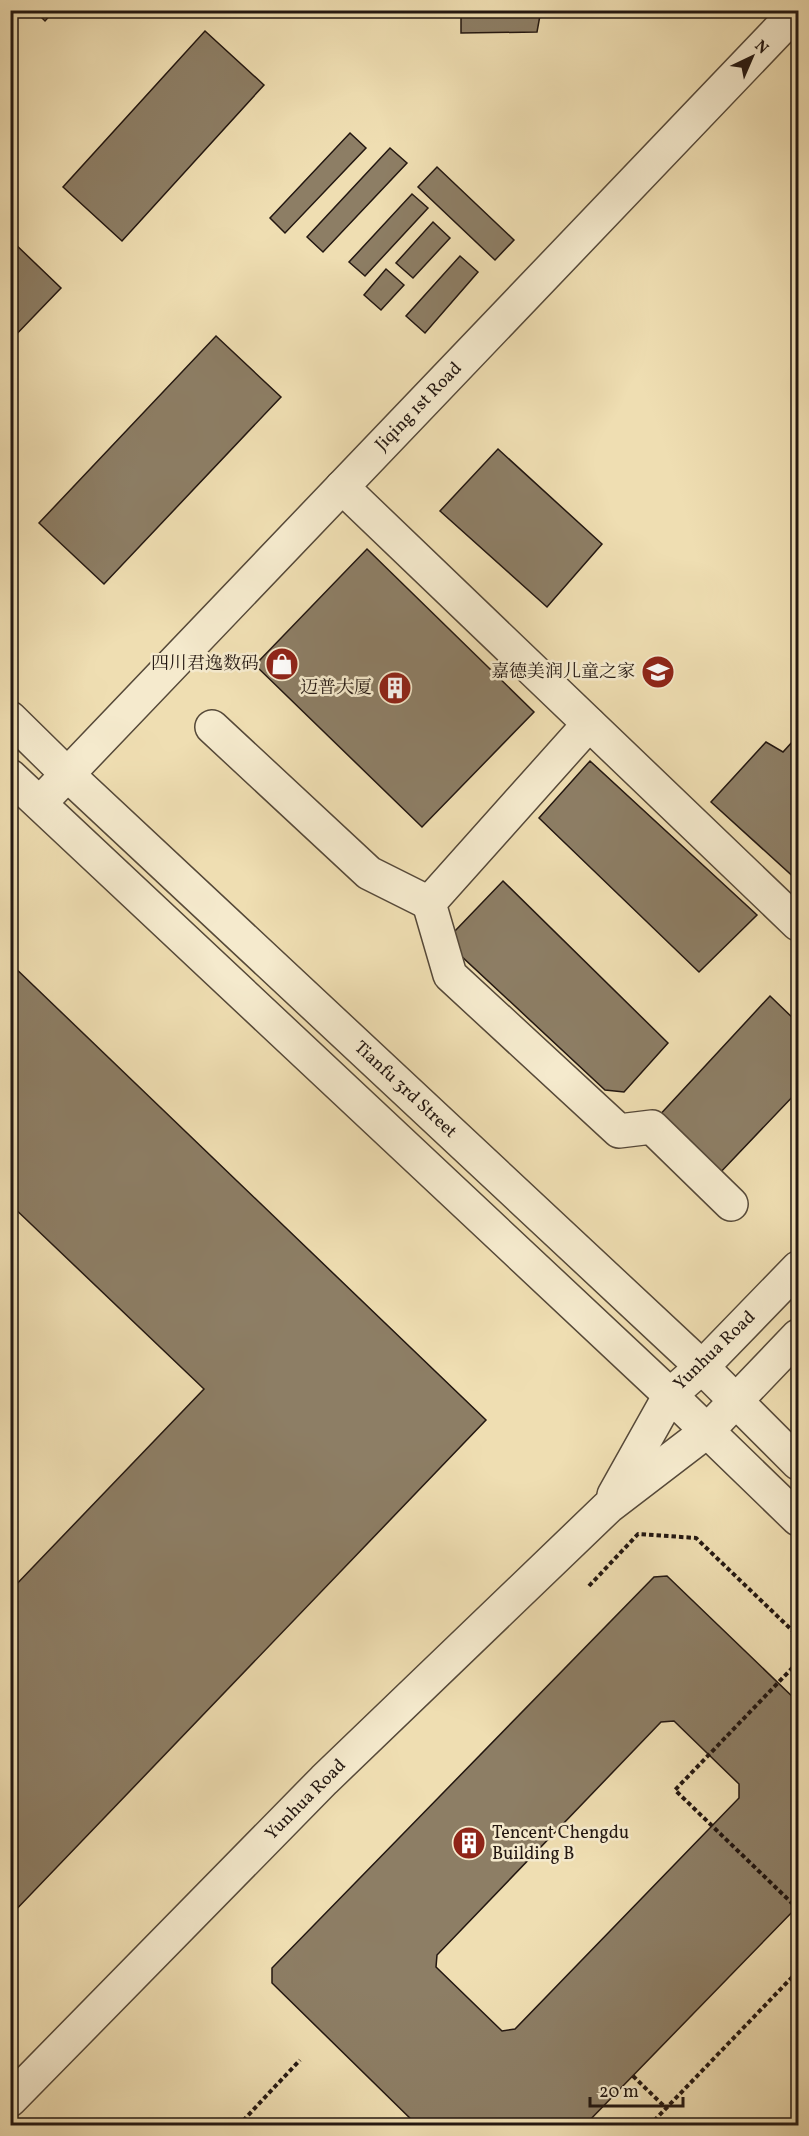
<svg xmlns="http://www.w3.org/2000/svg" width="809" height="2136" viewBox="0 0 809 2136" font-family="Vollkorn,'Noto Serif SC',serif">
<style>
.building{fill:#8d7e65;stroke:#231711;stroke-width:1.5;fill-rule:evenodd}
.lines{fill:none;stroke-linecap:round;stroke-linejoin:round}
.minor-casing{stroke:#564939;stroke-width:36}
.path{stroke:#231711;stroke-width:4;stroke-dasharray:4.5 3;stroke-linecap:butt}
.minor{stroke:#f5eacd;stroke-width:33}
.labels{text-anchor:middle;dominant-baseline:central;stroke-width:5;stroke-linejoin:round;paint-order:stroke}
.street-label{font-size:18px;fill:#231711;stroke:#f5eacd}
.poi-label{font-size:18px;fill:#231711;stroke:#f5eacd;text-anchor:end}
</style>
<rect width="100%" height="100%" fill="#efdeb2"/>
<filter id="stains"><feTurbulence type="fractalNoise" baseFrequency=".00333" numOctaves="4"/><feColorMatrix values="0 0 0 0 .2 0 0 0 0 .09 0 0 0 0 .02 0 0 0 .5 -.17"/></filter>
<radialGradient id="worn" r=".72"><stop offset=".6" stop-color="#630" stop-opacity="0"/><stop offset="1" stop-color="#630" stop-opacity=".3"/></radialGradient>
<!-- building -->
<g class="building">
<polygon points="34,10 55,10 45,21"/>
<polygon points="461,10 541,10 537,32 461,33"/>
<polygon points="205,31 264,85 122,241 63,187"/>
<polygon points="350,133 366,148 285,233 270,218"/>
<polygon points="390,148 407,163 323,252 307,237"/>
<polygon points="437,167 514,240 495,260 418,187"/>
<polygon points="412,194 428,208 365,276 349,262"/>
<polygon points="433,222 450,238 413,278 396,263"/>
<polygon points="12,241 61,288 10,341 10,242"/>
<polygon points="460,256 478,272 425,333 406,316"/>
<polygon points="386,269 404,285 381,310 364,295"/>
<polygon points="216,336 281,397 104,584 39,523"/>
<polygon points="498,449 602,544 547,607 440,511"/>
<polygon points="367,549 534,712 422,827 255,665"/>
<polygon points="794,740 798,742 798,881 711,802 766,742 783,752"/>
<polygon points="590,761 757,915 699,972 539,818"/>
<polygon points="503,881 668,1043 624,1092 605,1090 458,953 454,932"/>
<polygon points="10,963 486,1420 10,1916 10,1591 204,1389 10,1204"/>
<polygon points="770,996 798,1023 798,1091 717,1176 656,1119"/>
<path d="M667 1576 798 1702V1906L584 2126H418L272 1983V1968L654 1577ZM674 1721 739 1784V1798L515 2029 502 2031 436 1967 437 1955 661 1722Z"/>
</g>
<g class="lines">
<!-- minor casing -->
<g class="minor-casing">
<g id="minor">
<polyline points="342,487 798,924"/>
<polyline points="10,718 67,774 702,1367 798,1463"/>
<polyline points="589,724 429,903 450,975 619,1131 652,1127 731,1204"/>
<polyline points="212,727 369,873 429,903"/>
<polyline points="10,776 670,1395 798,1519"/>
<polyline points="40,803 798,10"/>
<polyline points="614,1495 670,1395 702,1367 798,1268"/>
<polyline points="10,2100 324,1780 608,1507 706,1432 798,1336"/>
</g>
</g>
<!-- path -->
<g class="path">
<polyline points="589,1586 638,1534 696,1538 798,1636"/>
<polyline points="798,1662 675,1790 798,1909"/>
<polyline points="633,2076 666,2108"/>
<polyline points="238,2126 300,2060"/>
<polyline points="649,2126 798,1971"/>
</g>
<!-- minor -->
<use href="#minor" class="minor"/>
</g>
<!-- icons -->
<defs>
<g id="shop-disc" transform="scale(1.725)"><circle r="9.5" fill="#8f2418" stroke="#f5eacd"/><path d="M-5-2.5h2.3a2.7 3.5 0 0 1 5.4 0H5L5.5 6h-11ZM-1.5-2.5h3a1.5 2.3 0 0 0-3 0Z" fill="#fff"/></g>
<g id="school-disc" transform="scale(1.725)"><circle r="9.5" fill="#8f2418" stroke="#f5eacd"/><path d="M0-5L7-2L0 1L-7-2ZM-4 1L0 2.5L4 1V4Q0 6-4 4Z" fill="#fff"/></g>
<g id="building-disc" transform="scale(1.725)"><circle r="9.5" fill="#8f2418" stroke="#f5eacd"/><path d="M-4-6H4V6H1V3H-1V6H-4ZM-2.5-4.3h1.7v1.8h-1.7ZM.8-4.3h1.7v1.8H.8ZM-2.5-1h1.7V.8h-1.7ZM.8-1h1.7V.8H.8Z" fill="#fff"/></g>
</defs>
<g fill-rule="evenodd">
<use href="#shop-disc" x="282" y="664"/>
<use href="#school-disc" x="658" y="672"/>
<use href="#building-disc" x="395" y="688"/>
<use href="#building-disc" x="469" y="1843"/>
</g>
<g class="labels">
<!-- street labels -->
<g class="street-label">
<text transform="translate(419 407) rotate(-46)">Jiqing 1st Road</text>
<text transform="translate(405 1090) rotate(43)">Tianfu 3rd Street</text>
<text transform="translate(715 1351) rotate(-44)">Yunhua Road</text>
<text transform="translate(306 1800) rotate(-45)">Yunhua Road</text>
</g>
<!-- poi labels -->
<g class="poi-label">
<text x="259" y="664">四川君逸数码</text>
<text x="635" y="672">嘉德美润儿童之家</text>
<text x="372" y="688">迈普大厦</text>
<text x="492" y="1833" text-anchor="start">Tencent Chengdu<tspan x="492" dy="21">Building B</tspan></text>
</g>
</g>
<!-- margin -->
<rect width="809" height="2136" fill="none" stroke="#efdeb2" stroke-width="36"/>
<rect x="12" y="12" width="785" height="2112" fill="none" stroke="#231711" stroke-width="3"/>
<rect x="18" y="18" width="773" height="2100" fill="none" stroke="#231711" stroke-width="1.5"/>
<!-- north arrow -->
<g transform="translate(752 57) rotate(44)" stroke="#f5eacd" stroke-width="4.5" paint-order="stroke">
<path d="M0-4.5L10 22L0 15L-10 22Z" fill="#231711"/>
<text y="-9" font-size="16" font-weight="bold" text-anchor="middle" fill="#231711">N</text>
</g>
<!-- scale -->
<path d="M590 2097v9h93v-9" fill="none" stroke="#231711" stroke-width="3"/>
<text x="599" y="2097" font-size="18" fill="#231711" stroke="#f5eacd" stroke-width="4.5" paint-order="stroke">20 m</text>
<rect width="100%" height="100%" filter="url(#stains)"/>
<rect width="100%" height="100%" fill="url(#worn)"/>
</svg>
